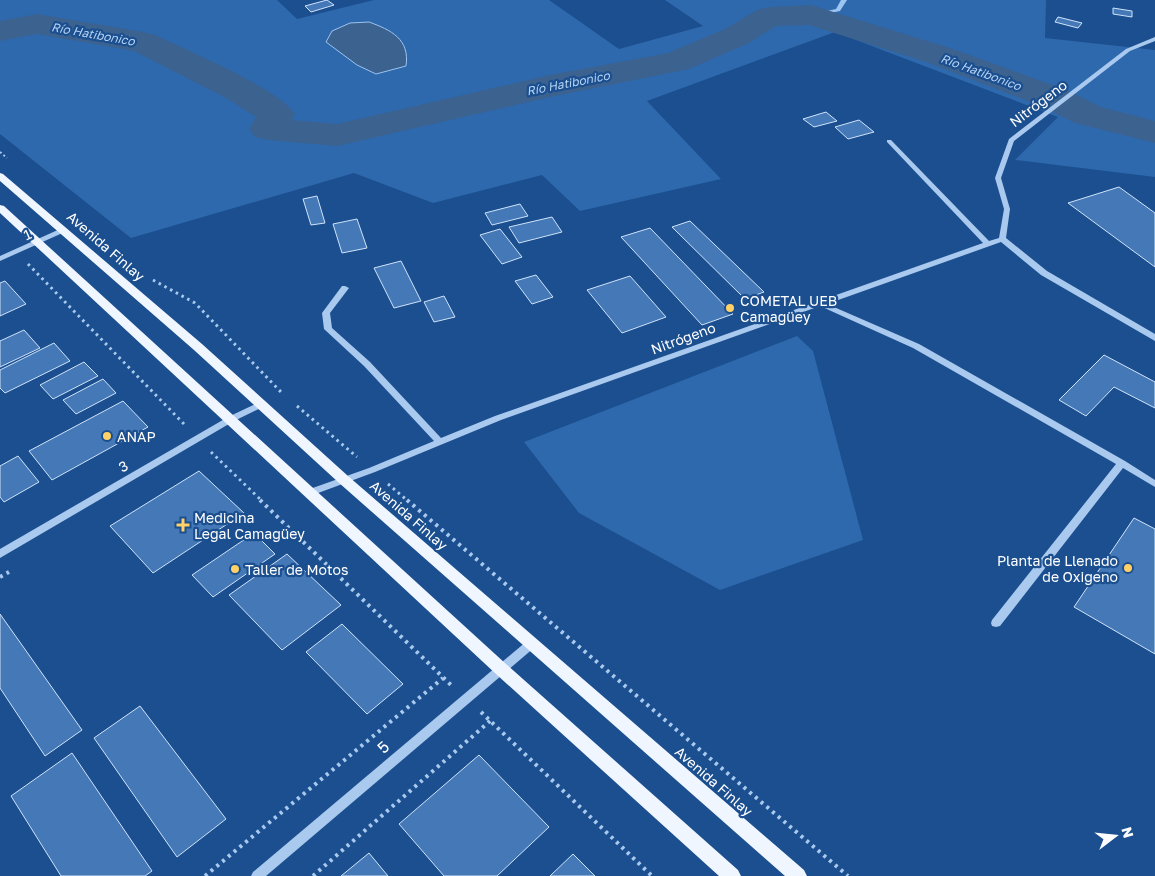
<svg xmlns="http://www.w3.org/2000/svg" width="1155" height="876" viewBox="0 0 1155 876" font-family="'Golos Text',sans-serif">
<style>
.green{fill:#2e69ad}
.water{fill:#3c6290;stroke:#9cc4f0}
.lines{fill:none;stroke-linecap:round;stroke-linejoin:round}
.stream{fill:#9cc4f0;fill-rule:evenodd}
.river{fill:#3c6290;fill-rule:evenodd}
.building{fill:#4478b7;stroke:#cfe3fa}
.path-far2{stroke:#a9c9ee;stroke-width:2;stroke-dasharray:2 2.5;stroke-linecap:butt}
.path-far1{stroke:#a9c9ee;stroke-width:3;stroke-dasharray:2.5 4;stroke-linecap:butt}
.path{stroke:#a9c9ee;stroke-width:4;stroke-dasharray:3 4.5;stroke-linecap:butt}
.minor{fill:#a9c9ee;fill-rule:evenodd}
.major{fill:#f0f6ff;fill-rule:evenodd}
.poi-dot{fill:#ffd166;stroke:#1b4f8f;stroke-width:2}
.labels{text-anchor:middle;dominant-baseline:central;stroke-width:4.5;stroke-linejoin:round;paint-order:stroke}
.far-water-label{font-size:12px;font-style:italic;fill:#b5d3f5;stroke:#1b4f8f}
.street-label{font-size:14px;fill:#fff;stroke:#1b4f8f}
.poi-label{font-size:14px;fill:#fff;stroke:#1b4f8f;text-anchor:start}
.near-street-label{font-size:16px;fill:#fff;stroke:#1b4f8f}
</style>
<rect width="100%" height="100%" fill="#1b4f8f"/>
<!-- green -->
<g class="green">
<polygon points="0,0 277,0 297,19 374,0 549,0 619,49 703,26 665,0 1046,0 1045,38 1155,50 1155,177 1015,160 1058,117 835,32 647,101 721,179 580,211 542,175 433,203 354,173 131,238 0,134"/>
<polygon points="797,336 813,351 863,540 720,590 579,513 524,442"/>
</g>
<!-- water -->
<path class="water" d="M369 22C391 30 410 39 406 66L376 74 357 65 326 42 332 31 350 23Z"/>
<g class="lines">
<!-- stream -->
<polygon class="stream" points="841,0 847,0 840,11 811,17 808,15 836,9"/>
<!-- river -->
<path class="river" d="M811 5 953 49 1069 91 1101 107 1155 121V143L1075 123 1043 107 929 63 809 25 776 26 749 43 689 69 550 97 337 146 268 140 255 137 249 129 256 117 228 99 134 51 37 34 0 41V21L37 14 143 32 155 35C188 51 276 87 295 114L292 120 337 124 550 75 668 53 725 29 757 10 769 7Z"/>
</g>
<!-- building -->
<g class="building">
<polygon points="327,0 334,5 311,12 305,6"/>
<polygon points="1113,8 1132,11 1132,17 1113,14"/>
<polygon points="1058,17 1082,23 1078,28 1055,22"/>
<polygon points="826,112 837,121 814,127 803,119"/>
<polygon points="859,120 874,132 848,139 835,127"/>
<polygon points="1119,187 1155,213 1155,267 1068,203"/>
<polygon points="317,196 325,223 311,225 303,199"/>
<polygon points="520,204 528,216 492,225 485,213"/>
<polygon points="552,217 562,232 519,243 509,227"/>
<polygon points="357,219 367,248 342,253 333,224"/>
<polygon points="690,221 764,292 745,299 672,227"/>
<polygon points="650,228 733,314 702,325 621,237"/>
<polygon points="500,229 522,257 502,264 480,235"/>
<polygon points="401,261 421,301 394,308 374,268"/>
<polygon points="536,275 553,297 532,304 515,281"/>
<polygon points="630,276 666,317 622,333 587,290"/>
<polygon points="5,281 26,304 0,316 0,283"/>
<polygon points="444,296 455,317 434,322 424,302"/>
<polygon points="24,330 40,348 0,367 0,341"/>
<polygon points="54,343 70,361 5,393 0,388 0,370"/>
<polygon points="1104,355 1155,382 1155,408 1114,387 1086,416 1059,400"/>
<polygon points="84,362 98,376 53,399 40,385"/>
<polygon points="103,379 116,393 76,414 63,400"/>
<polygon points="123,401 148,427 52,480 29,451"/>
<polygon points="18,456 39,482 4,502 0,497 0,466"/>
<polygon points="199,471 244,513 153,573 110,526"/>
<polygon points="1134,518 1155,529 1155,654 1074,607"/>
<polygon points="254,533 275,554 213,597 192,575"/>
<polygon points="287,554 341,605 282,650 229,595"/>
<polygon points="0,614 82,730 45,756 0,688"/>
<polygon points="342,624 403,684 367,714 306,652"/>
<polygon points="140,706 226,819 177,857 94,738"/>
<polygon points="72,753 152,871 145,876 61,876 11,796"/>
<polygon points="479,755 549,827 497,876 444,876 399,824"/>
<polygon points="369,853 388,876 341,876"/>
<polygon points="573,854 595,876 550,876"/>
</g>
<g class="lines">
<!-- path-far2 -->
<polyline class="path-far2" points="0,152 7,158"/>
<!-- path-far1 -->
<g class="path-far1">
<polyline points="28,264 184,424"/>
<polyline points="153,280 195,303 281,392"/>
<polyline points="297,406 357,457"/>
<polyline points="211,452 262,501"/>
<polyline points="388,484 408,501"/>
</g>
<!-- path -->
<g class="path">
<polyline points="260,500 452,686"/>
<polyline points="407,500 848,876"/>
<polyline points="0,577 9,572"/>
<polyline points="481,712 652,876"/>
<polyline points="205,876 443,678"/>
<polyline points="313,876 490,721"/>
</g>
<!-- minor -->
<g class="minor">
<polygon points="1155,37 1155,41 1130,51 1014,141 1001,178 1010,209 1006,238 1047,271 1155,334 1155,341 1041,275 1001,242 827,304 919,344 1125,461 1155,480 1155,487 1123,468 1000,626 996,627 992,626 991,623 992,620 1116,464 913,348 820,306 501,420 375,472 310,496 307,494 305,492 307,490 369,468 434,441 364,366 324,329 322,313 342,286 345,286 349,288 330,313 332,328 370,362 441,438 495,416 983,243 887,142 887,140 891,140 989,241 999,238 1004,209 995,178 1009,139 1126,49"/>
<polygon points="60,229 63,229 67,231 0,261 0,256"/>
<polygon points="262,401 266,404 265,406 234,421 0,558 0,549 228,417"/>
<polygon points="531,640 535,641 536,644 535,647 266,876 251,876 253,872 527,641"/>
</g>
<!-- major -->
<g class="major">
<polygon points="0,173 3,174 202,344 348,476 804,870 807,876 785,876 338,482 194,350 0,181"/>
<polygon points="0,205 4,206 506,664 738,870 741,876 719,876 496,674 0,213"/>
</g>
</g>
<!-- markers -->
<g class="poi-dot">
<circle cx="730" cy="308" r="5"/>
<circle cx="107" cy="436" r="5"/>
<path d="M180.5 517.5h5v5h5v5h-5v5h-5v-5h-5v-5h5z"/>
<circle cx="1128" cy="568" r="5"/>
<circle cx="235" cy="569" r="5"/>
</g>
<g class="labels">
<!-- far-water labels -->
<g class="far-water-label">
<text transform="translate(93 34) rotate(10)">Río Hatibonico</text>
<text transform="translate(981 72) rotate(20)">Río Hatibonico</text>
<text transform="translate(568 83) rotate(-11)">Río Hatibonico</text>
</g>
<!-- street labels -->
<g class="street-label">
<text transform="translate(1038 103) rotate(-37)">Nitrógeno</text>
<text transform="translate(27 234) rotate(-24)">1</text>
<text transform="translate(106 246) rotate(41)">Avenida Finlay</text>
<text transform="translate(683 338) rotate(-20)">Nitrógeno</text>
<text transform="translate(123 466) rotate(-30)">3</text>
<text transform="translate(409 515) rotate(41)">Avenida Finlay</text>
<text transform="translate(714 781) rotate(41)">Avenida Finlay</text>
</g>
<!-- poi labels -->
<g class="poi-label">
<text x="740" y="300">COMETAL UEB<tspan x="740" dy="16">Camagüey</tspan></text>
<text x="117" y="436">ANAP</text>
<text x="194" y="517">Medicina<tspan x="194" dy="16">Legal Camagüey</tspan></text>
<text x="1118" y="560" text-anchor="end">Planta de Llenado<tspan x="1118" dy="16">de Oxigeno</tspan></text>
<text x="245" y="569">Taller de Motos</text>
</g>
<!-- near-street labels -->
<g class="near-street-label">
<text transform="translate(383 747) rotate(-41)">5</text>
</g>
</g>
<!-- north arrow -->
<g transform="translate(1115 836) rotate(74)" stroke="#1b4f8f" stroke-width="4" paint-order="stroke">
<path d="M0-4L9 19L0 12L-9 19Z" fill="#ffffff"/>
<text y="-8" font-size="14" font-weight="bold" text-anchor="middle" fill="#ffffff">N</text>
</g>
</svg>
